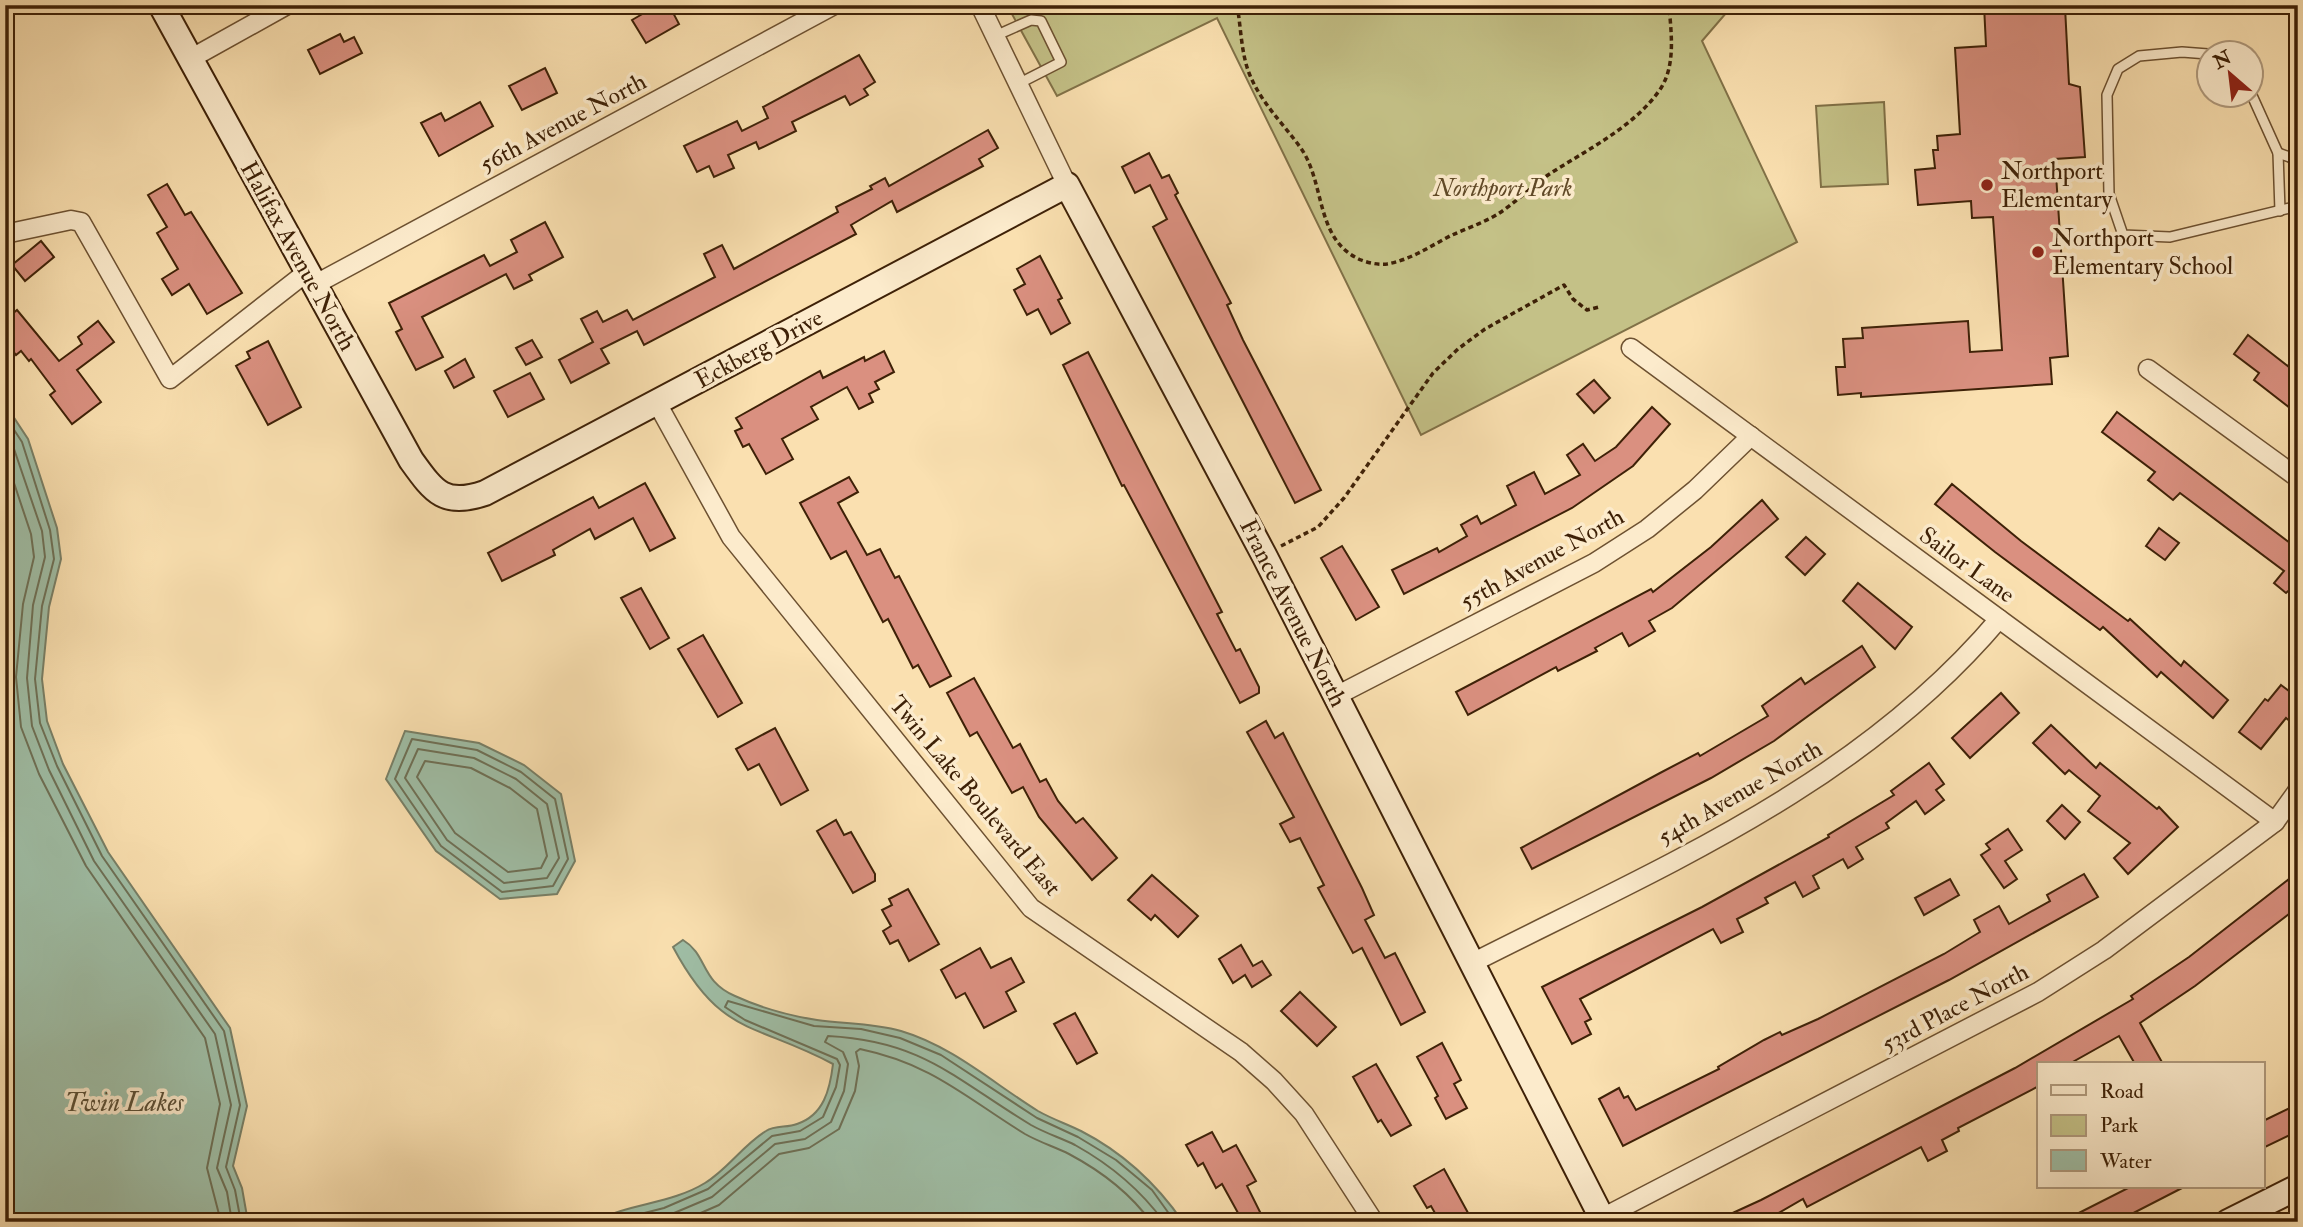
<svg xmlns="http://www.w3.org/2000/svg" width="2303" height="1227" viewBox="0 0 2303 1227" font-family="'IM FELL Double Pica',serif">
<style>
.green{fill:#c4c187;stroke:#817147;stroke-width:2}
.water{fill:#9fbea6;stroke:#787f66;stroke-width:2}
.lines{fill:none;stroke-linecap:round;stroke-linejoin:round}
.shore{stroke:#6e7056;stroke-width:2}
.building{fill:#da9080;stroke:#3e2107;stroke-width:2}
.lane-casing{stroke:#6d5131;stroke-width:12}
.street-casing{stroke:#6d5131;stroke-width:21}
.secondary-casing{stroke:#3e2107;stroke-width:28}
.path{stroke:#3e2107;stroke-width:3.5;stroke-dasharray:5 3.5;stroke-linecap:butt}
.lane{stroke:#fcebcc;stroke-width:9}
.street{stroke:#fcebcc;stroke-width:18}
.secondary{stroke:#fcebcc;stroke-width:24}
.poi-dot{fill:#8f2418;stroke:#fcebcc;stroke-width:2.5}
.labels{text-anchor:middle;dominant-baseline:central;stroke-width:7;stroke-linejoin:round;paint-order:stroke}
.street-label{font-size:24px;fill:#3e2107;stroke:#fcebcc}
.poi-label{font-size:24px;fill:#3e2107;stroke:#fcebcc;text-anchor:start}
.park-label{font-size:24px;font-style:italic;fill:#604927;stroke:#fcebcc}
.water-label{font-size:26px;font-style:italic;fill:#5b5037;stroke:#fcebcc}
</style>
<rect width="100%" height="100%" fill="#fae0b0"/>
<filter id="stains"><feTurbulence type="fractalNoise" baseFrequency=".00286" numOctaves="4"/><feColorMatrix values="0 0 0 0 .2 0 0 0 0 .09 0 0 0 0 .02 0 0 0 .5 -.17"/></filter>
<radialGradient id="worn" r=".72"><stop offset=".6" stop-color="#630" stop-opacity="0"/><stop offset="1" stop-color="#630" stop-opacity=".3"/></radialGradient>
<!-- green -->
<g class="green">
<polygon points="1007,5 1733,5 1702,41 1797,242 1421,435 1217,18 1057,96"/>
<polygon points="1884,102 1888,184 1821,187 1816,106"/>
</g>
<!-- water -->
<g class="water">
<polygon points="5,404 28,439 57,528 61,559 49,607 42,679 47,721 63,764 108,852 230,1028 247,1106 233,1166 242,1188 248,1222 5,1222"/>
<polygon points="405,731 479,743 524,765 561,794 575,861 557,894 500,899 436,851 386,779"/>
<path d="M683 940C708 955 700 981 735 996 759 1007 791 1016 817 1020 845 1024 873 1023 901 1031 952 1046 993 1083 1038 1111 1052 1119 1067 1124 1081 1131 1124 1153 1156 1183 1183 1222H594C629 1203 671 1204 705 1183 728 1169 743 1145 766 1131 775 1125 787 1128 797 1124 824 1115 830 1089 833 1064 754 1022 721 1037 673 947Z"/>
</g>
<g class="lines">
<!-- shore -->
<g class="shore">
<polyline points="5,416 22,442 50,530 54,559 42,606 35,679 40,723 57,766 102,856 224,1031 240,1105 226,1167 235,1190 241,1222"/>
<polyline points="5,432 13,446 42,531 45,557 33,605 27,678 32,726 49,770 94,861 215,1034 231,1105 217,1168 227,1192 232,1222"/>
<polyline points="5,456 31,534 34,557 23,604 16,677 21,727 39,774 86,866 205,1038 220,1104 207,1168 221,1222"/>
<polygon points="412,739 477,750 521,772 555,799 568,859 553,886 502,892 441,846 395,779"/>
<polygon points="418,749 474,758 516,779 547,804 559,858 547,878 504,883 447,840 405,778"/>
<polygon points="425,761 471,768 510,788 537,809 547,856 541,868 508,872 455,833 417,777"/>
<polyline points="609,1222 664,1208 708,1189 772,1136 800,1131 823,1117 836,1087 840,1065 837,1059 745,1020 725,1007 728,1001 814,1026 861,1029 900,1038 941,1055 1037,1118 1078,1137 1116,1160 1152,1190 1175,1222"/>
<path d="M643 1222 667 1216 712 1197 775 1144 805 1139 831 1122 844 1091 848 1064 843 1052 825 1042 828 1036C923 1041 955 1079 1031 1125 1045 1133 1061 1138 1075 1145 1111 1165 1140 1189 1164 1222"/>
<path d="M680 1222 719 1205 779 1154 809 1148 839 1129 855 1091 859 1066 856 1052 860 1049C932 1064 965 1097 1025 1134 1039 1142 1055 1147 1069 1154 1101 1171 1130 1193 1151 1222"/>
</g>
</g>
<!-- building -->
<g class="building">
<polygon points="658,5 669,5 679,24 646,43 632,20"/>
<polygon points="1984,5 2065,7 2069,84 2080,87 2085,157 2055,159 2068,356 2050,358 2052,384 1861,397 1861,393 1838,395 1836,367 1845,367 1843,339 1863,338 1862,328 1968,321 1970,352 2002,350 1993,217 1972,218 1971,201 1918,205 1915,170 1935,168 1933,150 1938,150 1937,136 1960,134 1955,48 1986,46"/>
<polygon points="340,34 344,42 354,37 362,53 320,74 308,50"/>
<polygon points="859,55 875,82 864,89 868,95 850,105 845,96 792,122 796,131 759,149 756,142 728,155 734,168 714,177 709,166 697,172 684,146 737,121 742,131 768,118 763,107"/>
<polygon points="545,68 557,93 522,110 509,86"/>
<polygon points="480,102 493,126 439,156 421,123 441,113 445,121"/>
<polygon points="988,130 998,148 979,159 983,166 897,212 892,201 851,225 856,234 644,345 637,331 601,349 609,363 571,383 559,360 593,342 581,319 597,311 603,322 627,310 633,320 715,277 704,254 722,245 734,269 838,212 836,207 872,189 870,186 885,178 889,186"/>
<polygon points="1149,153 1162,178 1169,175 1178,193 1175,195 1231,303 1227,305 1243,340 1321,490 1295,503 1153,227 1167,219 1150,185 1135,193 1122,167"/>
<polygon points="167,184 185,215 191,212 242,293 207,314 189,284 172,295 162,279 178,269 157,233 167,227 148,195"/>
<polygon points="545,222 563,257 529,275 532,280 514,289 506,274 422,317 443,357 416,370 396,332 402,329 389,303 484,255 490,266 517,252 511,240"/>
<polygon points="41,241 54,257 25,281 12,265"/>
<polygon points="1040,256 1062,298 1058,300 1070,323 1051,334 1038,309 1027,315 1014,290 1025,284 1017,269"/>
<polygon points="17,310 59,361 82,344 78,337 98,321 114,342 77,370 101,402 72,424 50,395 55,391 31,359 29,361 21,351 16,355 5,342 5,320"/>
<polygon points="2248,335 2298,374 2298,397 2290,408 2254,380 2259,373 2234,354"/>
<polygon points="532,340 542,357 526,365 516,348"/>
<polygon points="268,341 301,407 268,425 236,366 250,358 247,352"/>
<polygon points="884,351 894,372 875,382 879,389 869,394 873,402 859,409 847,387 811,407 818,419 782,439 793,459 766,474 749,444 743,447 735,431 742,428 736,418 820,371 823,378 864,357 865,361"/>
<polygon points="1088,352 1222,612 1217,614 1236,651 1240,649 1259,687 1259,693 1240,703 1124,485 1122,486 1063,365"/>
<polygon points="465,359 474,377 454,388 445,371"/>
<polygon points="530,373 544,399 508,417 494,391"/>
<polygon points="1594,380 1610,398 1594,413 1577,394"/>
<polygon points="1652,407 1670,424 1633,466 1572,508 1404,594 1392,570 1437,548 1439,552 1467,536 1461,525 1477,516 1481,524 1516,505 1507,486 1534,472 1545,494 1580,475 1567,455 1583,444 1595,461 1616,447"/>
<polygon points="2117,412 2298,549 2298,582 2286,593 2274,583 2284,571 2180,493 2173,500 2148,480 2155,472 2102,432"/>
<polygon points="849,477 858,492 838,503 867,555 880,549 895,578 899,576 951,676 930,687 918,665 913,668 888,619 883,622 846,551 831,559 800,503"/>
<polygon points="645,483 675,538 650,551 633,518 595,539 590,529 553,550 555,555 502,581 488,553 593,497 599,508"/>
<polygon points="1952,484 2021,541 2128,621 2130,619 2181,666 2184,661 2228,700 2213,718 2161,672 2157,677 2103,627 2100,630 1995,552 1935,504"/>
<polygon points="1762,500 1778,519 1672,608 1649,621 1655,631 1629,646 1622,633 1595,648 1597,651 1558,671 1556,667 1468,715 1456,692 1651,589 1653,592 1711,547"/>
<polygon points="2159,528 2179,543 2165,560 2146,546"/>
<polygon points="1806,537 1825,554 1805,575 1786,557"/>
<polygon points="1342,546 1379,607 1356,620 1321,558"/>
<polygon points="1858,583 1912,627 1895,649 1843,601"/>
<polygon points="641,588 669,638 650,649 621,598"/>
<polygon points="703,635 742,703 718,717 678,649"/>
<polygon points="1862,646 1875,667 1774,741 1711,778 1532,869 1521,848 1660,773 1698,753 1700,756 1768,716 1762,706 1801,678 1805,684"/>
<polygon points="974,678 1013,748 1020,744 1040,782 1046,779 1058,801 1076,823 1083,818 1117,858 1092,880 1039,817 1023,787 1012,793 977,732 970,736 947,693"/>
<polygon points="2281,685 2298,698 2298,713 2291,722 2286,718 2261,749 2239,732 2265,699 2268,701"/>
<polygon points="2001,693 2019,713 1970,758 1952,738"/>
<polygon points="1266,721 1275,738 1283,733 1362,888 1374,915 1365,920 1385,958 1395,953 1425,1012 1401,1025 1362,948 1353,953 1318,888 1324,885 1300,838 1290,842 1280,824 1294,817 1247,732"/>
<polygon points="2051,725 2096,768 2100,763 2157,809 2159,807 2178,827 2128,874 2114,858 2130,843 2088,811 2100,796 2069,770 2065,774 2033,743"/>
<polygon points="775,728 808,790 781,805 759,764 748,770 736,749"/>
<polygon points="1929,763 1944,784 1936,790 1944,800 1925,814 1916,801 1886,823 1889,828 1856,847 1863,859 1848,868 1843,859 1813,876 1819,888 1803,897 1795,882 1765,898 1768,903 1737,919 1743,932 1721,943 1713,929 1580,999 1591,1019 1585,1022 1591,1034 1572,1044 1542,987 1702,907 1829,837 1828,835 1894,795 1891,791"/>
<polygon points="2062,805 2080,822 2065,839 2047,821"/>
<polygon points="836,820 844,835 851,832 875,874 875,881 853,893 817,831"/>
<polygon points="2008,829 2022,850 2005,861 2017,879 2004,888 1981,855 1990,849 1986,844"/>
<polygon points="2298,872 2298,907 2195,986 2140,1023 2163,1064 2135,1064 2119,1036 2069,1064 2039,1064 2039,1086 1958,1128 1959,1131 1942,1140 1947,1151 1928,1161 1921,1147 1807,1207 1803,1199 1763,1222 1713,1222 1761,1200 2015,1068 2133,999 2131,996 2189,957"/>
<polygon points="2084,874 2098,897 1949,980 1623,1146 1599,1099 1619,1088 1624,1098 1628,1096 1636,1110 1719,1069 1718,1067 1764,1040 1780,1032 1782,1035 1818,1019 1944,954 1980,932 1974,920 1999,906 2009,924 2050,901 2047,895"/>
<polygon points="1152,875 1198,916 1178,937 1155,915 1151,920 1128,900"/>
<polygon points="1950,879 1959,895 1924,915 1915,898"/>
<polygon points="908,889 939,944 909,961 898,940 890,944 883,931 891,926 882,910 892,905 889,899"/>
<polygon points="1241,945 1253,966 1262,961 1271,975 1252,987 1245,975 1233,983 1219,959"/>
<polygon points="980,948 991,968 1011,958 1024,982 1006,992 1016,1011 984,1028 965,993 956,998 941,970"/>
<polygon points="1300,992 1336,1027 1317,1046 1281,1011"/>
<polygon points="1075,1013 1097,1053 1077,1064 1054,1024"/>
<polygon points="1442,1043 1461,1080 1454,1084 1467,1108 1446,1119 1435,1098 1438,1096 1417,1057"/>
<polygon points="1376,1064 1411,1125 1391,1136 1381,1120 1378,1122 1353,1077"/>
<polygon points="2298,1104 2298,1131 2263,1148 2263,1121"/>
<polygon points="1212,1132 1223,1152 1236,1145 1256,1181 1247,1186 1265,1222 1243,1222 1222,1184 1216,1188 1203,1163 1198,1166 1186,1145"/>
<polygon points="1444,1169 1473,1222 1440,1222 1431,1206 1427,1208 1414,1186"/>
<polygon points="2130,1187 2184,1187 2116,1222 2061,1222"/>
</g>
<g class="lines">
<!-- lane casing -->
<g class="lane-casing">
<g id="lane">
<polyline points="995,36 1031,20 1041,21 1061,62 1018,84"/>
<polyline points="2208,54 2182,52 2139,56 2118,69 2107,95 2109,194 2123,235 2170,237 2298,206"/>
<polyline points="2250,91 2278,153 2280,211"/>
<polyline points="2278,153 2298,160"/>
</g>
</g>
<!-- street casing -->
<g class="street-casing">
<g id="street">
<polyline points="980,5 1067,185"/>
<polyline points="190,59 287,5"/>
<polyline points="5,234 71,220 81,222 170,379 307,272"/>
<polyline points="314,285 834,5"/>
<polyline points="1631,348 2275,822"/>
<polyline points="2148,369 2298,478"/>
<polyline points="657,403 731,537 1031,908 1241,1052 1274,1081 1304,1114 1374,1222"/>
<polyline points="1336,696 1594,563 1647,529 1695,490 1751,436"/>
<path d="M1472 963C1661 867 1859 785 1999 619"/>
<polyline points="1602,1218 2038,992 2104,950 2275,822 2298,790"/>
</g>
</g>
<!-- secondary casing -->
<g class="secondary-casing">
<g id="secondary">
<path d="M161 5 411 460C434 492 444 507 485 493L1067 185 1264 555 1604 1222"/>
<polyline points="2228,1222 2298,1187"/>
</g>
</g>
<!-- path -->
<g class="path">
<path d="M1237 5C1241 27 1241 52 1249 73 1261 103 1282 122 1300 147 1326 182 1314 240 1361 260 1368 263 1379 265 1387 264 1410 260 1429 247 1450 236 1465 229 1483 223 1498 214 1515 203 1531 187 1548 175 1586 150 1635 127 1661 88 1676 64 1671 32 1669 5"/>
<polyline points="1281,546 1318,527 1344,498 1433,373 1458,349 1485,329 1564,285 1573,299 1587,310 1599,307"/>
</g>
<!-- lane -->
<use href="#lane" class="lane"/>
<!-- street -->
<use href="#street" class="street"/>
<!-- secondary -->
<use href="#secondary" class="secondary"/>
</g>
<!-- markers -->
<g class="poi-dot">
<circle cx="1987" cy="185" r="7"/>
<circle cx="2038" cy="252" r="7"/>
</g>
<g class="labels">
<!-- street labels -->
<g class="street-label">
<text transform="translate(563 123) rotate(-28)">56th Avenue North</text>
<text transform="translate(298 256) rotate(61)">Halifax Avenue North</text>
<text transform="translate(759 349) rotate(-28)">Eckberg Drive</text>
<text transform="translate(1542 559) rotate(-29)">55th Avenue North</text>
<text transform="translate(1967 565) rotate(36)">Sailor Lane</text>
<text transform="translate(1293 613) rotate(63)">France Avenue North</text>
<text transform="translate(1740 793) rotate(-30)">54th Avenue North</text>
<text transform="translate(975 796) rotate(50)">Twin Lake Boulevard East</text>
<text transform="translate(1955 1008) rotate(-28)">53rd Place North</text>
</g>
<!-- poi labels -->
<g class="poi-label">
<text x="2001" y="171">Northport<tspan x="2001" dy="28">Elementary</tspan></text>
<text x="2052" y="238">Northport<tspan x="2052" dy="28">Elementary School</tspan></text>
</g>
<!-- park labels -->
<g class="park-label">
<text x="1503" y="188">Northport Park</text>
</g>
<!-- water labels -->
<g class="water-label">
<text x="124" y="1103">Twin Lakes</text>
</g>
</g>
<!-- margin -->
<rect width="2303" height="1227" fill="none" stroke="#fae0b0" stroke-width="28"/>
<rect x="7" y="7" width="2289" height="1213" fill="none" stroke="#3e2107" stroke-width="3.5"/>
<rect x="14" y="14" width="2275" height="1199" fill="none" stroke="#3e2107" stroke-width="2"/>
<!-- legend -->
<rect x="2037" y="1062" width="228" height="126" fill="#fcebcc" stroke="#b09a7d" stroke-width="2"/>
<rect x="2051" y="1085" width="35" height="10" fill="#fcebcc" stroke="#b09a7d" stroke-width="2"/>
<text x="2100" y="1098" font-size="21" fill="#3e2107">Road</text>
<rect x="2051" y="1115" width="35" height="21" fill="#c4c187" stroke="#b09a7d" stroke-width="2"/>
<text x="2100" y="1132" font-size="21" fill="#3e2107">Park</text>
<rect x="2051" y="1150" width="35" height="21" fill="#9fbea6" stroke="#b09a7d" stroke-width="2"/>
<text x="2100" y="1168" font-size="21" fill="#3e2107">Water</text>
<!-- north arrow -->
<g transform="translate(2230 74) rotate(332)"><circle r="33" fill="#fcebcc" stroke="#b09a7d" stroke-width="2"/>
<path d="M0-5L12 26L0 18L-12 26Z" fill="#8f2418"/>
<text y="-10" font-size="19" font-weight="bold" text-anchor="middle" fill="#3e2107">N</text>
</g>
<rect width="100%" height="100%" filter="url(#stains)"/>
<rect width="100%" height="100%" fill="url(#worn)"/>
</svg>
